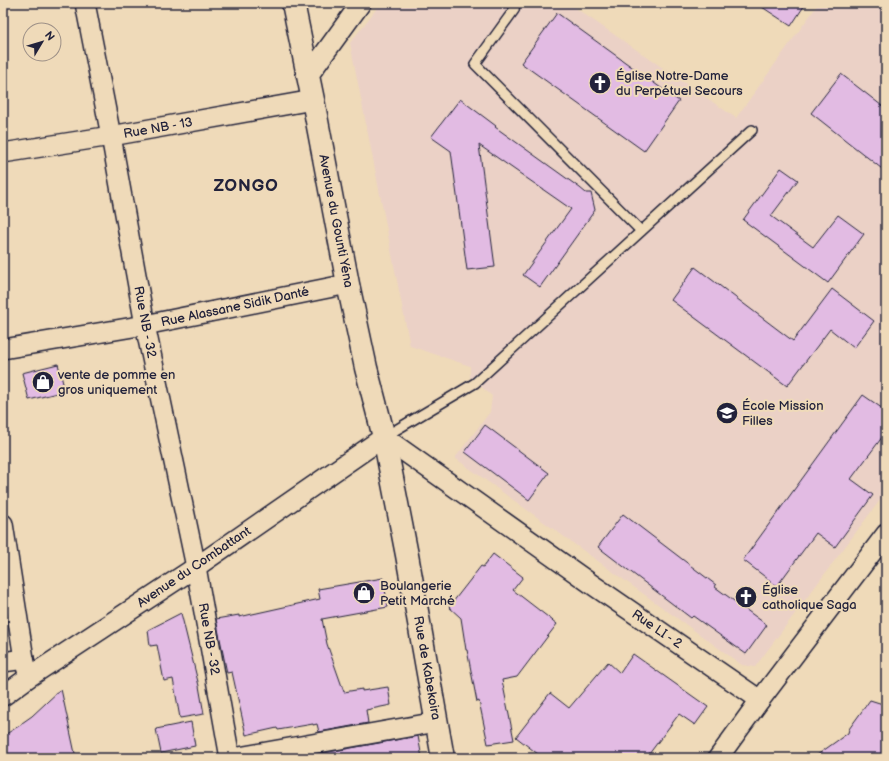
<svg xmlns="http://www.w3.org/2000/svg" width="889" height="761" viewBox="0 0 889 761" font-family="'Balsamiq Sans',sans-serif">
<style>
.built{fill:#ebd1c6}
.building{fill:#e2bbe3;stroke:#22223b}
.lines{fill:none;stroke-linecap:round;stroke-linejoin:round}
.service-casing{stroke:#22223b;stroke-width:12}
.minor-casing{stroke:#22223b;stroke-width:22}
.tertiary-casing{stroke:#22223b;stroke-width:25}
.service{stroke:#efdab9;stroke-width:9}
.minor{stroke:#efdab9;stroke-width:19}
.tertiary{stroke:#efdab9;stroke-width:22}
.labels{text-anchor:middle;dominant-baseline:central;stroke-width:4;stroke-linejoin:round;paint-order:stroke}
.poi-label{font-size:13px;fill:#22223b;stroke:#efdab9;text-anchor:start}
.street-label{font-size:13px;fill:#22223b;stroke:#efdab9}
.district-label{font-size:17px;font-weight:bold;letter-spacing:1px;fill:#22223b;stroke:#efdab9}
</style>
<rect width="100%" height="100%" fill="#efdab9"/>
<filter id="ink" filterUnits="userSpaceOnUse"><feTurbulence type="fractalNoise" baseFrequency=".025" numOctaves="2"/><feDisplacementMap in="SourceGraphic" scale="8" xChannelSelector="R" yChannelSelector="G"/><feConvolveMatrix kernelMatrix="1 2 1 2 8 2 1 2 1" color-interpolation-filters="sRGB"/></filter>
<g filter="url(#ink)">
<!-- built -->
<polygon class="built" points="381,3 568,3 736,118 819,3 886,3 886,492 755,667 742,665 455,458 490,412 492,396 470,377 470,366 410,346 350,43"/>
<!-- building -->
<g class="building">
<polygon points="756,3 806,3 791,26"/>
<polygon points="557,13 679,101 644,151 521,63"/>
<polygon points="841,74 886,109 886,172 811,113"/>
<polygon points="460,99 496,126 495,127 580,188 586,193 591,193 595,210 540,287 523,275 571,209 479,145 495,267 467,270 451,151 431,137"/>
<polygon points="781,168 798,180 771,216 813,247 838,215 864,234 828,283 743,220"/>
<polygon points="695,267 793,341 832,289 874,321 854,348 830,329 787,386 671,300"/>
<polygon points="58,364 65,391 29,400 22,373"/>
<polygon points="863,395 886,411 886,432 851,479 873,495 835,547 816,533 777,586 743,560"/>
<polygon points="485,425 549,473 529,500 465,452"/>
<polygon points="623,514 716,585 715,587 767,625 746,654 693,616 691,618 598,547"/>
<polygon points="493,554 523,577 513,590 557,624 517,677 502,680 514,740 488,744 479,701 477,702 467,650 466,650 461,618 449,607 481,566 483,567"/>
<polygon points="383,578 388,607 322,619 327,644 344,692 362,689 362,691 388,687 391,705 366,710 368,723 319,732 317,724 313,725 313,724 278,730 277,728 246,735 232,672 227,673 216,619 239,615 239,617 320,599 318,589"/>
<polygon points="181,613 199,686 204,714 180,718 173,679 164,681 157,645 150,646 148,630"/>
<polygon points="633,654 708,707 695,725 679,714 646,758 543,758 516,737 550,693 569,708 608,662 620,673"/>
<polygon points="61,689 76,758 3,758 3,736 22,724 22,723 32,716"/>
<polygon points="870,700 886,705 886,758 813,758 848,733 849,729"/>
<polygon points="191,722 195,746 161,753 156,729"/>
<polygon points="418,736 422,758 324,758 323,753"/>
</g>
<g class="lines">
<!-- service casing -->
<g class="service-casing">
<g id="service">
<polyline points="514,3 515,4 514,10 475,64 641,231"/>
<polyline points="384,437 475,383 752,130"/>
</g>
</g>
<!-- minor casing -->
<g class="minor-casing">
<g id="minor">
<polyline points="85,3 111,136 145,325 196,567 230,758"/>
<polyline points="308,76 361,3"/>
<polyline points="3,153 111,136 313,100"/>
<polyline points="3,349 145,325 348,284"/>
<polyline points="3,524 24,659"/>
<polyline points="3,662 24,659 27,670"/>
<polyline points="3,696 29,677 196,567 384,437 590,583 760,700"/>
<polyline points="233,758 437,722"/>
<polyline points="718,758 760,700 886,534"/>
</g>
</g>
<!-- tertiary casing -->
<g class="tertiary-casing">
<polyline id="tertiary" points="293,3 313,100 348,284 366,368 384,437 407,555 443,758"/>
</g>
<!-- service -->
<use href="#service" class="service"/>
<!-- minor -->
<use href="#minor" class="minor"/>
<!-- tertiary -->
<use href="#tertiary" class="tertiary"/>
</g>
</g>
<!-- icons -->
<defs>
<g id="church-disc" transform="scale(1.15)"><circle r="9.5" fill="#22223b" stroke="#efdab9"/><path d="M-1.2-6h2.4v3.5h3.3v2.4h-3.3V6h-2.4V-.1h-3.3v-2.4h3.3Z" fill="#fff"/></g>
<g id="shop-disc" transform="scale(1.15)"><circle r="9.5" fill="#22223b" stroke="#efdab9"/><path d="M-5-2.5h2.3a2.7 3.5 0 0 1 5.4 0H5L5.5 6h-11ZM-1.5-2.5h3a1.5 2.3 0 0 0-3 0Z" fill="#fff"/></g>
<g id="school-disc" transform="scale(1.15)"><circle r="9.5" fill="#22223b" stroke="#efdab9"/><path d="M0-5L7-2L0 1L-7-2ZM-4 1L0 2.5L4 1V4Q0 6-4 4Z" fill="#fff"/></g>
</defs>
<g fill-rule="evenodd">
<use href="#church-disc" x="600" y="83"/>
<use href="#shop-disc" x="43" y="382"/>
<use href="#school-disc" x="727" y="413"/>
<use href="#shop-disc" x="364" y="593"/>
<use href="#church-disc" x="746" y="597"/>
</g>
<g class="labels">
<!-- poi labels -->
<g class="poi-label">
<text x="616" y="76">Église Notre-Dame<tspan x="616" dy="15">du Perpétuel Secours</tspan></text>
<text x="58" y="375">vente de pomme en<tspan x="58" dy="15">gros uniquement</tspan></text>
<text x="742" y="406">École Mission<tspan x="742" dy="15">Filles</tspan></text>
<text x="380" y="586">Boulangerie<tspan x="380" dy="15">Petit Marché</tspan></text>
<text x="762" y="590">Église<tspan x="762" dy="15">catholique Saga</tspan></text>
</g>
<!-- street labels -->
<g class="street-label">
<text transform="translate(158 128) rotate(-10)">Rue NB - 13</text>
<text transform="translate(336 221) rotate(79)">Avenue du Gounti Yéna</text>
<text transform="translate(235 307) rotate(-12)">Rue Alassane Sidik Danté</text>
<text transform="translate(145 322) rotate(79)">Rue NB - 32</text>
<text transform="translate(194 567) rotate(-34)">Avenue du Combattant</text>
<text transform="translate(657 629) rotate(34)">Rue LI - 2</text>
<text transform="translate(209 639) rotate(80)">Rue NB - 32</text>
<text transform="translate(427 668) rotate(80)">Rue de Kabekoira</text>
</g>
<!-- district labels -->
<g class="district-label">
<text x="246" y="186">ZONGO</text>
</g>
</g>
<!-- margin -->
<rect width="889" height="761" fill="none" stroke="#efdab9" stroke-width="16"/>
<rect x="8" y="8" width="873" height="745" fill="none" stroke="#22223b" stroke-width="1.5" filter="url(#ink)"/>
<!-- north arrow -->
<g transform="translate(42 42) rotate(52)"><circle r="19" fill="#efdab9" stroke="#9d9087"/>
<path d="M0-3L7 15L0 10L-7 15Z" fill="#22223b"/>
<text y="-6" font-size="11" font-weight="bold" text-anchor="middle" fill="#22223b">N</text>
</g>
</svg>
